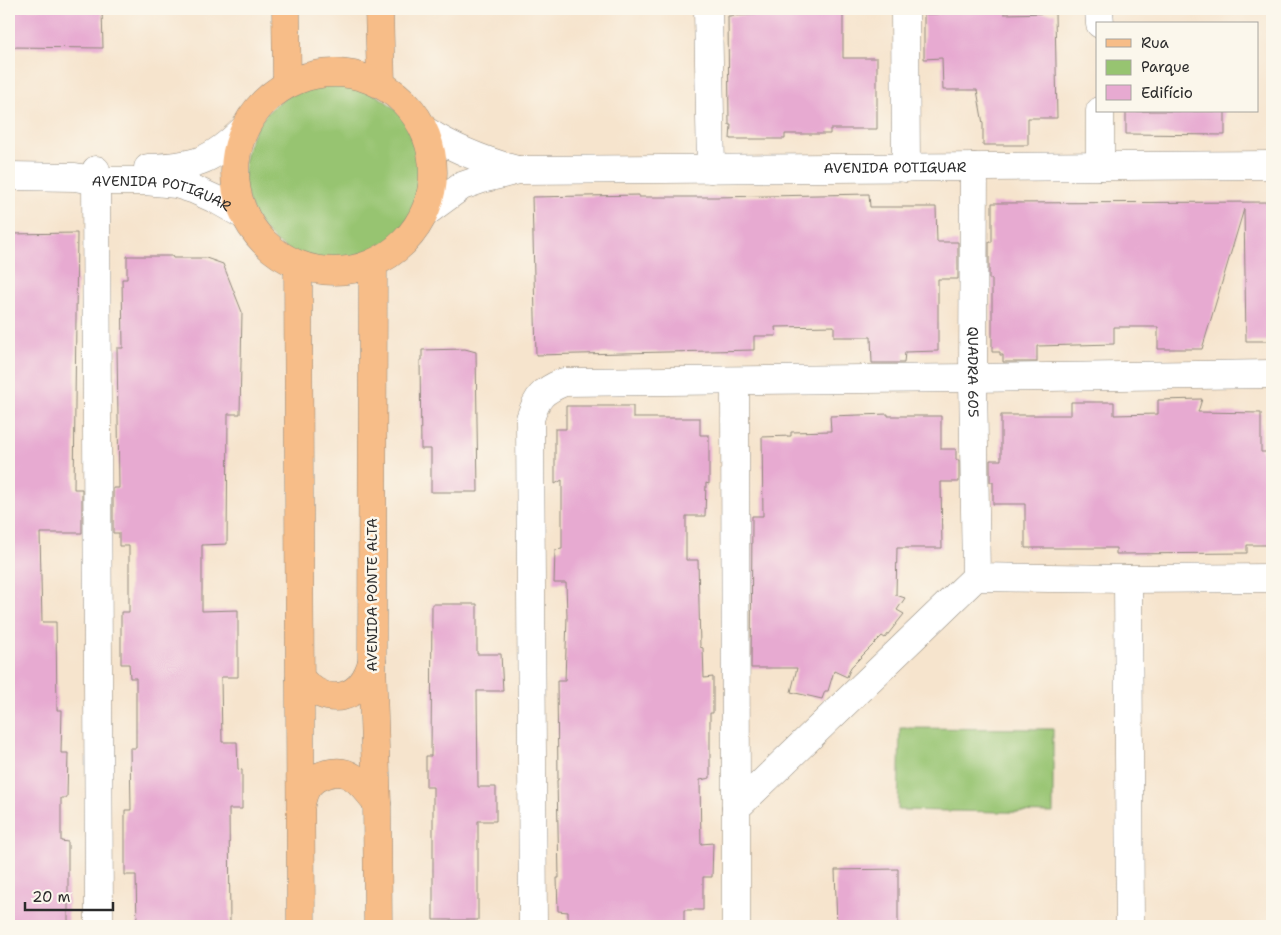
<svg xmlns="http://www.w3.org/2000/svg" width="1281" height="935" viewBox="0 0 1281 935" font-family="'Shantell Sans',sans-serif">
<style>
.green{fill:#97c471;stroke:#61784e}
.building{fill:#e7aad1}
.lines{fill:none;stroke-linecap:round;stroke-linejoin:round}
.minor-casing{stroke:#90887c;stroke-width:29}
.major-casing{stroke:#90887c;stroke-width:29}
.minor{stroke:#fff;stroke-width:28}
.major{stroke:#f7bd88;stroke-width:28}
.labels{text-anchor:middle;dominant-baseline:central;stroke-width:5;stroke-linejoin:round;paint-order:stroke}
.street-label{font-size:14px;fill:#2b2b2b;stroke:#fbf7ec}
</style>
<rect width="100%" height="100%" fill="#fbf7ec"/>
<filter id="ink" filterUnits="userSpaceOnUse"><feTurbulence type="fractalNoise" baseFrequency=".02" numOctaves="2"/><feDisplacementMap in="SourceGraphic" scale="10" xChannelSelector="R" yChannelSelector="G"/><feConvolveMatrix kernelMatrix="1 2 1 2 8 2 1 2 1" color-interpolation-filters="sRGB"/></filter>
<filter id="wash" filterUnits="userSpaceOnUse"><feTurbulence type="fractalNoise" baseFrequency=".0096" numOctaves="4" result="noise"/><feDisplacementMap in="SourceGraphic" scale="20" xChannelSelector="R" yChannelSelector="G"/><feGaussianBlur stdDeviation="1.12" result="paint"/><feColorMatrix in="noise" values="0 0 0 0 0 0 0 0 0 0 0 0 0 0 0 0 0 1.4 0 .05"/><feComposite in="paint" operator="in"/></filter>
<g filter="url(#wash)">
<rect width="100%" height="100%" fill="#f6e4cd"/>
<!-- green -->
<g class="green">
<circle cx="333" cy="173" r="89"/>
<polygon points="900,728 1053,729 1053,813 898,810"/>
</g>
<g id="blocks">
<!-- building -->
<g class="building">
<polygon points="9,9 102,9 103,48 9,47"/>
<polygon points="767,9 843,9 843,58 877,58 877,129 830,129 830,134 785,134 785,139 730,139 731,125 729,125 728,16 767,14"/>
<polygon points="938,9 1004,9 1004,14 1055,13 1057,118 1028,118 1028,145 983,145 983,124 977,90 943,90 942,58 924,59 924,14 938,14"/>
<polygon points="1126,111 1225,111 1225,135 1126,134"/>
<polygon points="869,194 870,207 936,207 937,242 958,242 958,279 938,279 938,351 905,352 904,363 872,363 871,337 834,337 834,326 775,327 776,336 754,336 754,350 536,355 532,197 639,195 639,197 716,197"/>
<polygon points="1272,202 1272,341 1246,341 1244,209 1202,349 1158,349 1158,327 1114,327 1114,344 1037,346 1037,362 1003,362 1003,355 1000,355 1000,352 992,352 992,279 989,279 989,242 992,242 992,203"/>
<polygon points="77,233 74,489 82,489 82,533 40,533 42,622 56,622 57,710 62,710 61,753 68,753 67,798 61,798 61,841 68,842 68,926 9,926 9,234"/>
<polygon points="127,256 172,256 173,258 206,258 223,264 242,312 240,414 228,414 227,544 202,545 202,611 238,610 238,677 221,677 222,742 237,742 238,769 242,770 242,809 229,809 230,926 137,926 136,875 125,875 125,810 131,810 130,748 136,748 136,678 130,678 129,664 121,664 121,612 129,612 129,546 119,546 119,533 113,533 113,488 119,488 117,348 123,348 122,279 127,279"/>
<polygon points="465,349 476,352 478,492 431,492 431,449 421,449 420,360 422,360 422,350"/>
<polygon points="1202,399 1198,412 1261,413 1261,452 1272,452 1272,545 1247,545 1247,553 1116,554 1116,548 1025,548 1025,504 993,504 993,482 990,482 990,460 1001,460 1001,415 1071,415 1071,402 1114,402 1114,415 1158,414 1158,400"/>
<polygon points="566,406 633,406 633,418 700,418 700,435 709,435 709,484 706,483 705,516 686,516 686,560 698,560 700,647 703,648 704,678 713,677 713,713 710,713 710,778 700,780 701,844 713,843 712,877 703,877 703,910 684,910 684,926 568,926 568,912 558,911 557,878 559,878 557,780 558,780 557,681 565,681 567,616 566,583 554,583 555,550 562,549 562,480 555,484 555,429 566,429"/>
<polygon points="888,414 888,416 941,416 941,449 956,449 956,460 959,460 959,482 941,482 942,548 897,548 896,595 905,598 897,610 904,614 885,638 882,636 851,667 847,677 834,671 828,691 825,691 822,699 791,692 797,668 751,668 752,516 763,516 762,437 791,436 791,432 831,431 830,416"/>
<polygon points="432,604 477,604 477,654 501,654 503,691 477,691 478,787 496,787 496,821 478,821 478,920 433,920 433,787 426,787 426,756 431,756"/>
<polygon points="898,869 898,926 837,926 835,870"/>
</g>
</g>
</g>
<g filter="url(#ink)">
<use href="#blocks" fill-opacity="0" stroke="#90887c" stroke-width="1"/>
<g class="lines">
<!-- minor casing -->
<g class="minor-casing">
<g id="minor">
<polyline points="708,9 711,169"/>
<polyline points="905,9 906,168"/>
<polyline points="1099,9 1100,24"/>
<polyline points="1100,111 1100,166"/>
<path d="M426 131C455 150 484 161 517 170"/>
<path id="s1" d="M974 167 973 378 976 577"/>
<path d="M148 168C194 166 210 163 244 129"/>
<polyline points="96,170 99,926"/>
<path id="s2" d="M9 176 75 177 97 181H145L176 184 195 190 217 200 245 216"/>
<path id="s3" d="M425 213 462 186 482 179 519 170 1272 165"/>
<polyline points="735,381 736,808"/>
<polyline points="1128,579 1130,926"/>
<path d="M533 926 530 419C537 397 542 391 564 382L973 378 1272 374"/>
<polyline points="736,926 736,808 976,577 1128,579 1272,578"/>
</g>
</g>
<!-- major casing -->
<g class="major-casing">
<g id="major">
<polyline points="286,9 287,84"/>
<polyline points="379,9 381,83"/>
<circle cx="334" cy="172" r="99"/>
<polyline points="373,264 372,662 377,803 378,926"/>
<polyline points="298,265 301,926"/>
<path d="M300 678C327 709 361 701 372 662"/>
<path d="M301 804C302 800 303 794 306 789 314 774 339 767 353 777 363 784 370 794 377 803"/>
</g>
</g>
<!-- minor -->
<use href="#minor" class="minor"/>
<!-- major -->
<use href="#major" class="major"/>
</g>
</g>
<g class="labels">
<!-- street labels -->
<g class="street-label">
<text stroke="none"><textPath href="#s3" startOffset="481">AVENIDA POTIGUAR</textPath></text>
<text stroke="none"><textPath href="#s2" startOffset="155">AVENIDA POTIGUAR</textPath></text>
<text stroke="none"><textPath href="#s1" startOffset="205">QUADRA 605</textPath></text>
<text transform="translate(372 595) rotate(-90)">AVENIDA PONTE ALTA</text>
</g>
</g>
<!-- margin -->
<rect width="1281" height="935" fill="none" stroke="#fbf7ec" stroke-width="30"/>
<!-- legend -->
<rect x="1096" y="22" width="162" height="90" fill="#fbf7ec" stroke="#a8a59f"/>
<rect x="1106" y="39" width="25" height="8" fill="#f7bd88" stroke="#a8a59f"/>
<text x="1141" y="48" font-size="15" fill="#2b2b2b">Rua</text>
<rect x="1106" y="60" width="25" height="15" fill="#97c471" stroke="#a8a59f"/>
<text x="1141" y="72" font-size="15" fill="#2b2b2b">Parque</text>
<rect x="1106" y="85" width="25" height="15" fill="#e7aad1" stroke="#a8a59f"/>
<text x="1141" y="98" font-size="15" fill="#2b2b2b">Edifício</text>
<!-- scale -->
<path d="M25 902v8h88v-8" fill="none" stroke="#2b2b2b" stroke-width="2.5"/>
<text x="32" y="902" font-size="15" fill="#2b2b2b" stroke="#fbf7ec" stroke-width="4" paint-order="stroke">20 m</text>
</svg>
